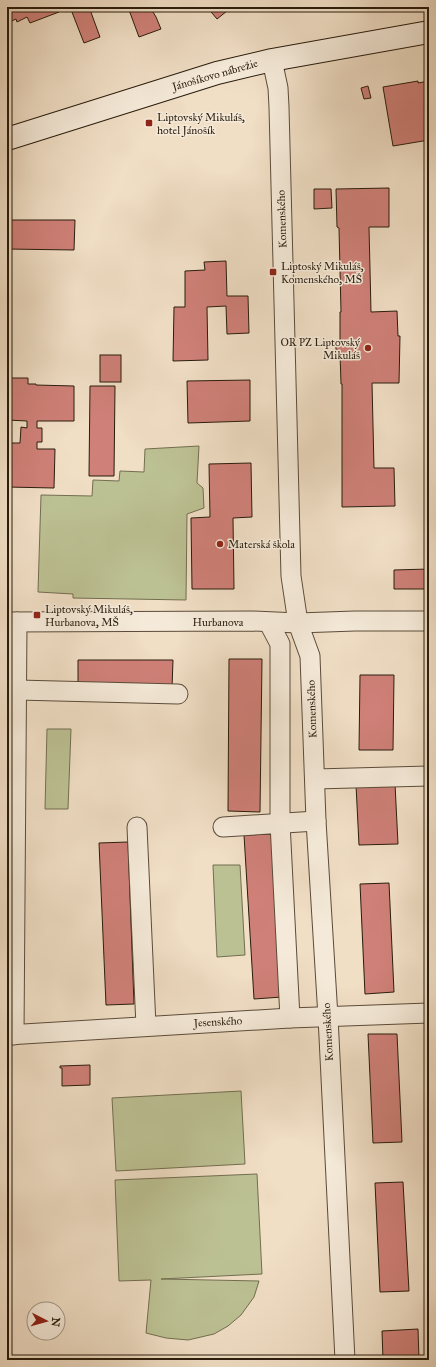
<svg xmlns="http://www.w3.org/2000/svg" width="436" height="1367" viewBox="0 0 436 1367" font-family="'IM FELL Great Primer',serif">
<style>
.green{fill:#bcc193;stroke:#726e50}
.building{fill:#cf8078;stroke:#291c0c}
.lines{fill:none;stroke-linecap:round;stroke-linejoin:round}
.street-casing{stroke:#5b4c3a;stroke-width:21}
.secondary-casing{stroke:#291c0c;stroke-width:24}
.street{stroke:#f5ead9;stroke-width:19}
.secondary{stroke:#f5ead9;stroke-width:22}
.poi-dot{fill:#8f2418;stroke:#f5ead9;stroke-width:1.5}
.labels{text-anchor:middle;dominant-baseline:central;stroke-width:3;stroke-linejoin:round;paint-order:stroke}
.street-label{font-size:11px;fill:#291c0c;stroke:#f5ead9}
.poi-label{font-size:11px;fill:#291c0c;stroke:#f5ead9;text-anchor:start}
</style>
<rect width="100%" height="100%" fill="#f0dec5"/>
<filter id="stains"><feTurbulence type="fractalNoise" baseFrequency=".005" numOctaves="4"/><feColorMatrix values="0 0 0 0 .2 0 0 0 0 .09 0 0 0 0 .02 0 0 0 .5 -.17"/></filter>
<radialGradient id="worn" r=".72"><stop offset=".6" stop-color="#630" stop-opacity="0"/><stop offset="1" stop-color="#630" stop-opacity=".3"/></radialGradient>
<!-- green -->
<g class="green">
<polygon points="199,446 197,483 203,488 204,508 187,514 186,600 73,598 73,594 38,592 41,495 92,496 93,480 119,481 120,471 144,472 145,449"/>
<polygon points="47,729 71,729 68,809 45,809"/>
<polygon points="213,865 240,865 245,955 217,957"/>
<polygon points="241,1091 245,1164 116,1171 112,1098"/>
<polygon points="257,1174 262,1274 161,1279 259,1281 254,1297 241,1315 228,1326 214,1334 188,1340 166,1338 146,1333 151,1280 119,1281 115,1180"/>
</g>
<!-- building -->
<g class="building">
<polygon points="7,7 57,7 59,12 30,23 27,17 17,22 16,19 7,23"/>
<polygon points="70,7 89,7 100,37 84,43"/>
<polygon points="136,7 150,7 156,17 161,29 139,37 129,10"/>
<polygon points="207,7 232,7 217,19"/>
<polygon points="418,81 418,83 429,81 429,111 425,112 429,140 393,146 383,87"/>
<polygon points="368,86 371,98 364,99 361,88"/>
<polygon points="389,188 389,227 369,227 371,312 397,311 398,336 400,336 399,383 372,383 374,468 394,468 395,506 342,507 342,384 341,384 340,353 336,353 336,342 340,342 340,312 341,312 339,228 337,227 336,189"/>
<polygon points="314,189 331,189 332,208 314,209"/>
<polygon points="7,220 75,220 74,250 7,249"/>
<polygon points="226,261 227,296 248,296 249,333 227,334 226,306 207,307 208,360 173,361 174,307 185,307 185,271 205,270 204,262"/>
<rect x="100" y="355" width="21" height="27"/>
<polygon points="7,378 28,378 28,384 36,384 36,385 74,386 74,421 37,421 37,428 42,428 42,442 37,442 37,449 55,449 54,488 7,487 7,443 20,443 21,427 27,428 27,421 7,420"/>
<polygon points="250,380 250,421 188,423 187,381"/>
<polygon points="90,386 115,386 114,476 89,476"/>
<polygon points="251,463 252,517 233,518 234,589 192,589 191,518 210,517 209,464"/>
<polygon points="7,552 8,552 9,590 7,590"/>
<polygon points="429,569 429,589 394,589 394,570"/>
<polygon points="229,659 262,659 260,812 228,811"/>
<polygon points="78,660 173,660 172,688 78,689"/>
<polygon points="360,675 394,675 393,750 359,750"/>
<polygon points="395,784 398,844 359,845 356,785"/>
<polygon points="273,834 282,997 254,999 244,835"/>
<polygon points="128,842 134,1004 106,1005 99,843"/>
<polygon points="389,883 394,992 365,994 360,884"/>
<polygon points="368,1034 397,1034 402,1142 373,1143"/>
<rect x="7" y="1064" width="2" height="106"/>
<polygon points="90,1065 90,1085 62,1086 62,1068 60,1068 60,1066"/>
<polygon points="403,1182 409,1291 380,1292 375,1183"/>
<rect x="7" y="1212" width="1" height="106"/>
<polygon points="418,1329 419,1360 383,1360 382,1331"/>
<polygon points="291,1356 291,1360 257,1360 257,1357"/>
</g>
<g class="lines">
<!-- street casing -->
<g class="street-casing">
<g id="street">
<polyline points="272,60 278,88 279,107 291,576 298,623 310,656 316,821 328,1017 345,1360"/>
<polyline points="7,622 252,621 298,623 355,621 429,621"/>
<polyline points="269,623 280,644 280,823 290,1018"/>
<polyline points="17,690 178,694"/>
<polyline points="315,779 429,776"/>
<polyline points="137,827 146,1026"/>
<polyline points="223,827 316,821"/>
<polyline points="7,1035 290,1018 429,1013"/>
<polyline points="14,1035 17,622"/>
</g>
</g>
<!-- secondary casing -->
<g class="secondary-casing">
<polyline id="secondary" points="7,139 217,73 272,60 429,32"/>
</g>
<!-- street -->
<use href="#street" class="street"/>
<!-- secondary -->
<use href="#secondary" class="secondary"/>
</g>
<!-- markers -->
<g class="poi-dot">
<rect x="145" y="119" width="8" height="8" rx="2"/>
<rect x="269" y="268" width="8" height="8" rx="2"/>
<circle cx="368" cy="348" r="4"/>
<circle cx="220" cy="544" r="4"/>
<rect x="33" y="611" width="8" height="8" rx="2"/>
</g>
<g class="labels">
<!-- street labels -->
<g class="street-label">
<text transform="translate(215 75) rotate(-16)">Jánošíkovo nábrežie</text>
<text transform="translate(282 219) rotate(-92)">Komenského</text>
<text x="218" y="622">Hurbanova</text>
<text transform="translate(312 709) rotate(-92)">Komenského</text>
<text transform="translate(218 1022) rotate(-3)">Jesenského</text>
<text transform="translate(328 1032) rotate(-93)">Komenského</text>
</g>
<!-- poi labels -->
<g class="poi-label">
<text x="157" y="117">Liptovský Mikuláš,<tspan x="157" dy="13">hotel Jánošík</tspan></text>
<text x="281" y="266">Liptoský Mikuláš,<tspan x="281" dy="13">Komenského, MŠ</tspan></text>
<text x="360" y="342" text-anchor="end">OR PZ Liptovský<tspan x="360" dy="13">Mikuláš</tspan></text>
<text x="228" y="544">Materská škola</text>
<text x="45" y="609">Liptovský Mikuláš,<tspan x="45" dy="13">Hurbanova, MŠ</tspan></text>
</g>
</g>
<!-- margin -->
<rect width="436" height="1367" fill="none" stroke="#f0dec5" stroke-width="24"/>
<rect x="8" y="8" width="420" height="1351" fill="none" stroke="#291c0c" stroke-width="2"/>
<rect x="12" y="12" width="412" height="1343" fill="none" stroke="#291c0c"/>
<!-- north arrow -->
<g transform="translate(46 1321) rotate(96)"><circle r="19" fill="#f5ead9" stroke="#a39887"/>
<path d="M0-3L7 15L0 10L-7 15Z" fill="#8f2418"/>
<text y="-6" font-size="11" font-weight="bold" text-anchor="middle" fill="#291c0c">N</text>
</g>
<rect width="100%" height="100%" filter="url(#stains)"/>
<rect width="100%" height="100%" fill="url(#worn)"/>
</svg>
